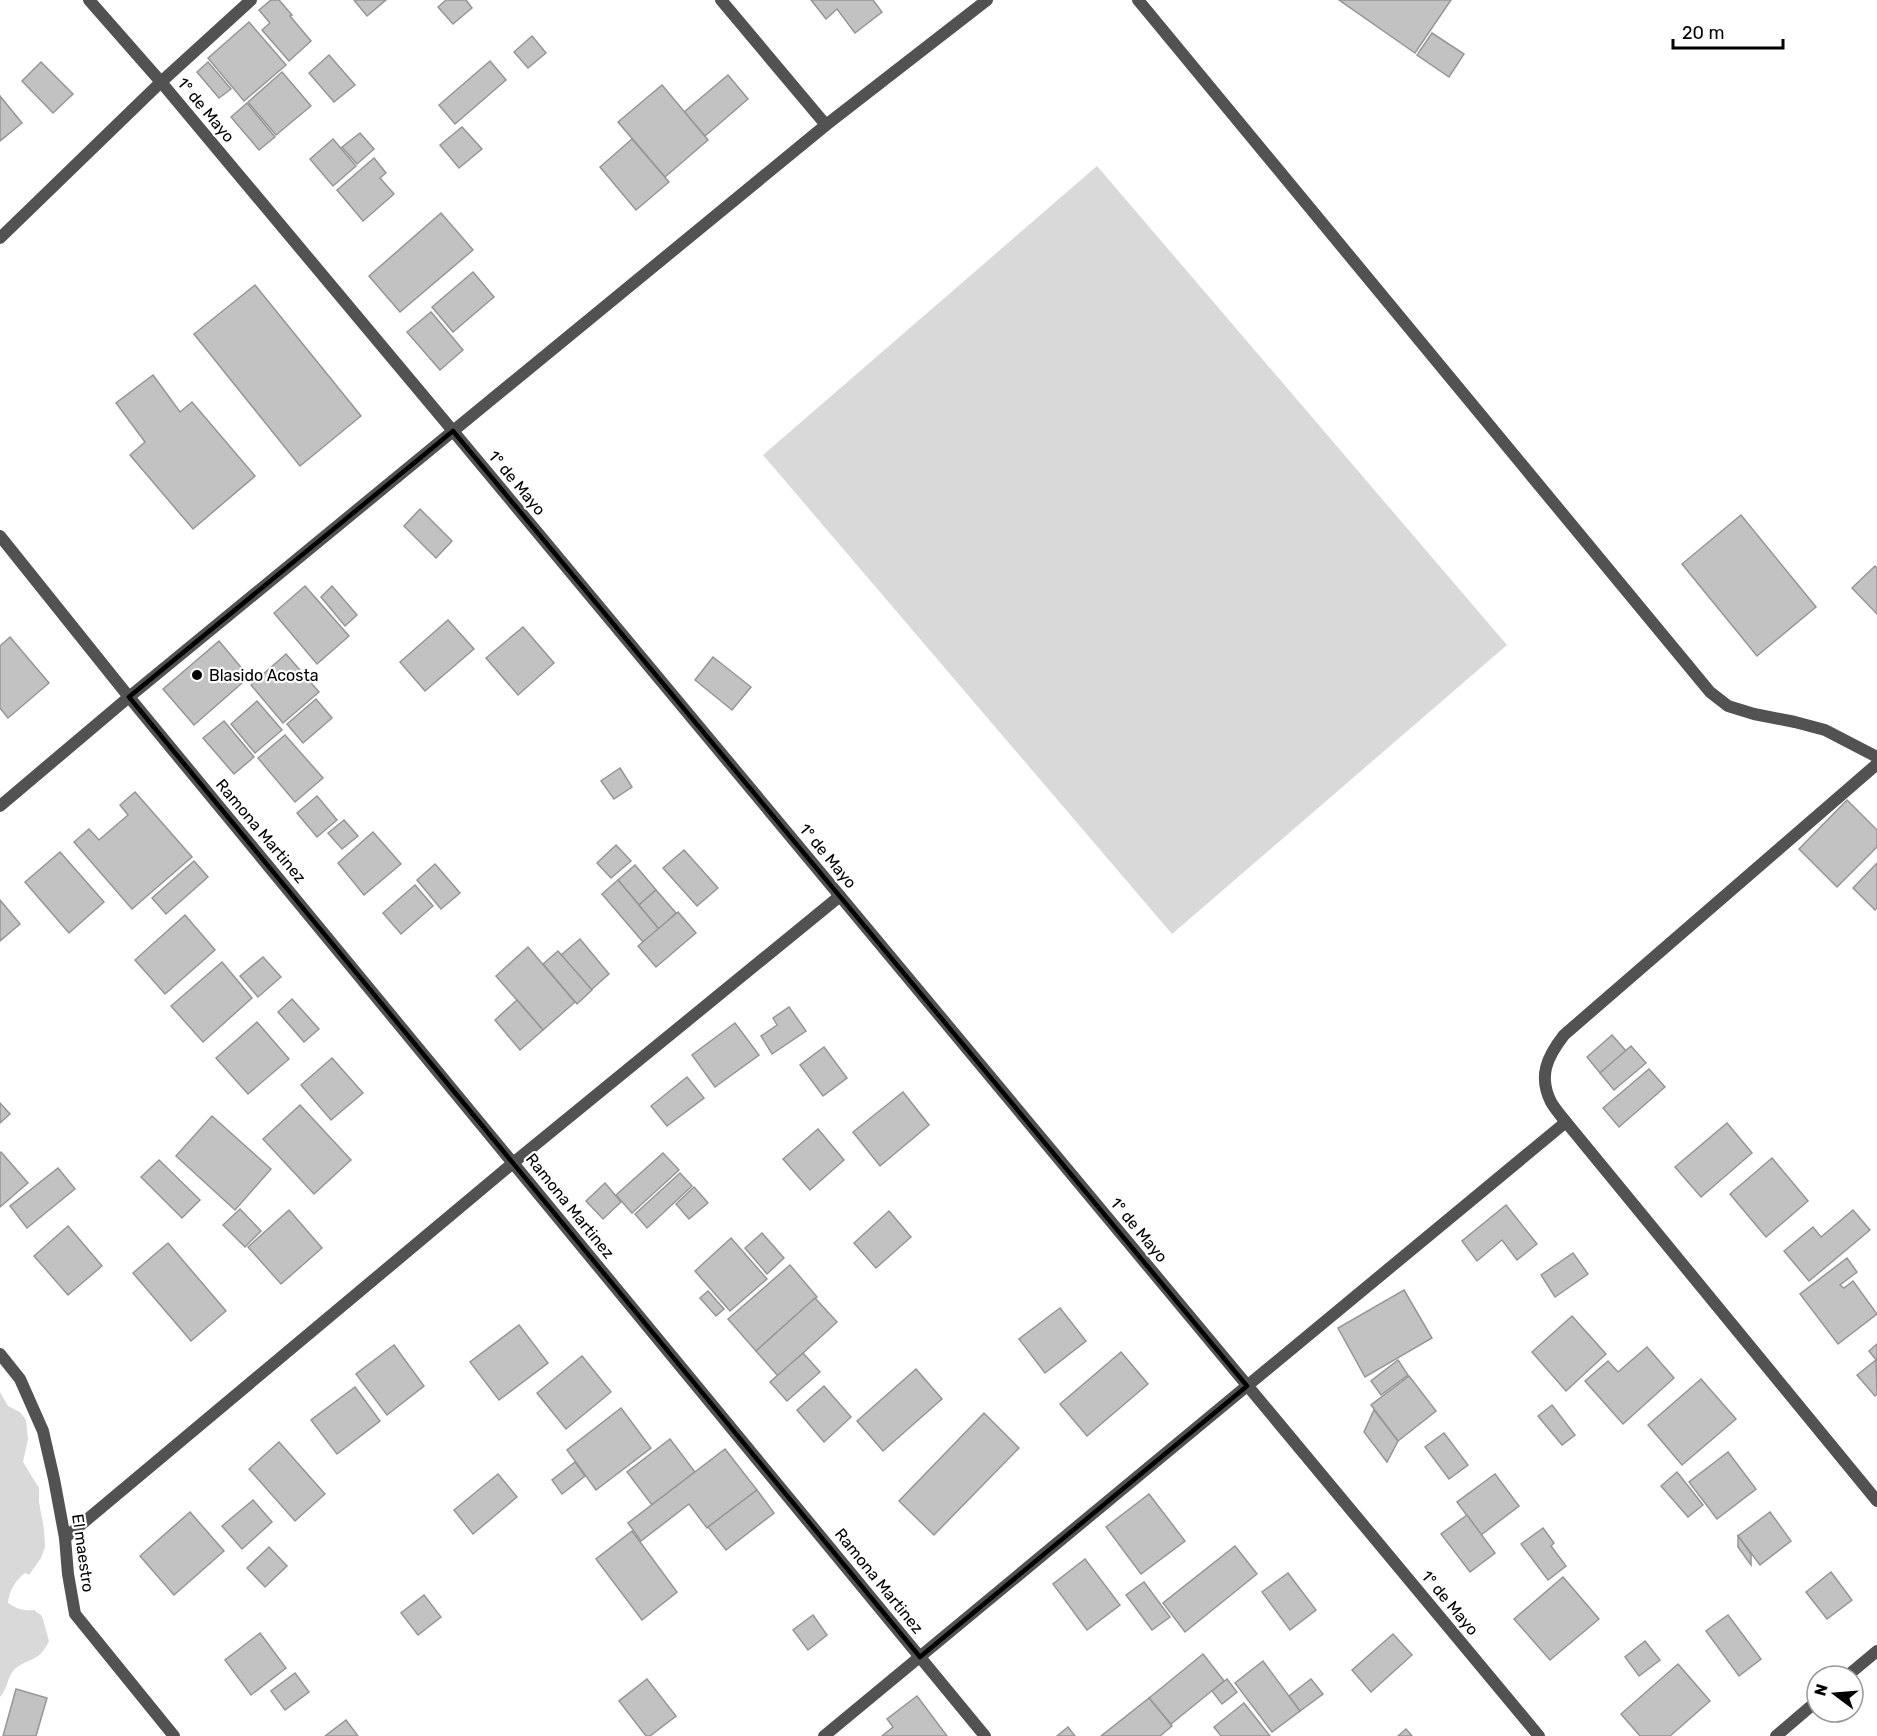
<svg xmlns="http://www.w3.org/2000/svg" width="1877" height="1736" viewBox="0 0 1877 1736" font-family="Rubik,sans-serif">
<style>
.green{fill:#d9d9d9}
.building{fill:#c2c2c2;stroke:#969696;stroke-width:1.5}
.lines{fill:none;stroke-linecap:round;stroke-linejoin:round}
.street{stroke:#525252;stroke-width:12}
.marked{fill:none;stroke:#000;stroke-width:4.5;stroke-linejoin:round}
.poi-dot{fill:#000;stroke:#fff;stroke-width:2}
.labels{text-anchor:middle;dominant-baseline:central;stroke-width:4.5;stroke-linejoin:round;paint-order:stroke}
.street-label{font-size:16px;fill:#000;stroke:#fff}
.poi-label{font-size:16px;fill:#000;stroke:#fff;text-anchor:start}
</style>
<rect width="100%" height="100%" fill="#fff"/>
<!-- green -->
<g class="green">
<polygon points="1097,166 1507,645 1172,934 763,455"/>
<path d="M0 1392 8 1406 20 1412 26 1420 28 1439 23 1462 39 1488V1502L44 1529 45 1547 41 1558 29 1575 25 1573C15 1581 9 1591 8 1603 17 1609 23 1611 34 1610L42 1616 49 1641C39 1664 26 1657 13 1671 7 1679 7 1690 0 1697Z"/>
</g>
<!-- building -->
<g class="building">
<polygon points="271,0 279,0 292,15 290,16 311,41 289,61 262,30 270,23 259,10"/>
<polygon points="354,0 386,0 367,16"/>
<polygon points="446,0 466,0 472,8 453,24 438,7"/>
<polygon points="811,0 873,0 882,12 855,33 837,9 826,19"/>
<polygon points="1339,0 1451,0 1415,53"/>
<polygon points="249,22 286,65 244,101 208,58"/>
<polygon points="1432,33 1464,54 1449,77 1417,55"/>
<polygon points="532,36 546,53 528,68 514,52"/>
<polygon points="329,55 355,85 334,102 309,73"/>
<polygon points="490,61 506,80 455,124 439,105"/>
<polygon points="41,62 73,94 53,113 22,81"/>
<polygon points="208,62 231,89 219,98 197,72"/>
<polygon points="282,72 311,106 276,135 248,102"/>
<polygon points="728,75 748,99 705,136 684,112"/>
<polygon points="662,85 708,140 665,177 618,122"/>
<polygon points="0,96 22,123 0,141"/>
<polygon points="247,103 275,137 259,150 231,117"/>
<polygon points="462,127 482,149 459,168 440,145"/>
<polygon points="360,133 374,149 357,164 342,147"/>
<polygon points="333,139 356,166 333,186 310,159"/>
<polygon points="632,139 669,182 636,210 600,167"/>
<polygon points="374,158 386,173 380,178 394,194 363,221 337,190"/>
<polygon points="441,213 473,250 400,312 369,276"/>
<polygon points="473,272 494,297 453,332 432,307"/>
<polygon points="255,285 361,416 300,466 194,334"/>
<polygon points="431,312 463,350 440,370 407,332"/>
<polygon points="153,375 180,412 192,402 255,476 193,529 130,455 145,442 116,403"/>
<polygon points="420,509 452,541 436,558 404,526"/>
<polygon points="1741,515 1816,607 1757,656 1682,564"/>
<polygon points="1875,566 1877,568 1877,614 1852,588"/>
<polygon points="305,586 349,636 317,664 274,613"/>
<polygon points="332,586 357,615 345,626 321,597"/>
<polygon points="448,620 474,649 425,691 400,662"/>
<polygon points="523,627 554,663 518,695 486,658"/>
<polygon points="10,637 49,683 8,718 0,708 0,646"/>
<polygon points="219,641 249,677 194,725 163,689"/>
<polygon points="286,654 319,692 283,723 251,685"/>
<polygon points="713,657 751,687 732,710 695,680"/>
<polygon points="316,699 332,718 303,743 287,724"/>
<polygon points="257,701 282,730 255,753 231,724"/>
<polygon points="224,721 254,757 234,774 203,738"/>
<polygon points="285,735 323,778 295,802 258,758"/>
<polygon points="620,768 632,787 614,799 601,781"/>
<polygon points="135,792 192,857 132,909 74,842 89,829 99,840 128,815 120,805"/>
<polygon points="317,796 337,820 317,837 297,813"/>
<polygon points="1847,800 1877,830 1877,847 1837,887 1799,849"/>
<polygon points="344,820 358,836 342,849 328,833"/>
<polygon points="373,832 401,864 364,895 338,863"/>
<polygon points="616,845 631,861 611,878 597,863"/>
<polygon points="684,850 718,888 697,906 663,868"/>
<polygon points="60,852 104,902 69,933 25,882"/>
<polygon points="194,861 208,877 166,914 152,898"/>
<polygon points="1877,863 1877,908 1875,910 1853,888"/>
<polygon points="435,864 460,893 441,909 417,880"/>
<polygon points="635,865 656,890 639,905 618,880"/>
<polygon points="618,880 659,929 643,942 602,894"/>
<polygon points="415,885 433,906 401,934 383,913"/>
<polygon points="656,890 676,913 659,929 639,905"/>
<polygon points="0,900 20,924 0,941"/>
<polygon points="678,912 696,933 656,967 638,946"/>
<polygon points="185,915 215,950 165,994 135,960"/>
<polygon points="580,939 609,974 591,990 561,955"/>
<polygon points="528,947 575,1002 543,1030 496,976"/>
<polygon points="558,951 592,990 577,1004 543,964"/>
<polygon points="263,957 281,977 258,997 240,976"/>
<polygon points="222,962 252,998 203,1042 171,1006"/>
<polygon points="292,999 319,1029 304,1042 278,1012"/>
<polygon points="517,1000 543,1030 520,1050 495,1020"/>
<polygon points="789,1007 806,1031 772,1054 761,1036 777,1025 773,1018"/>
<polygon points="257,1022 289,1059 248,1094 216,1058"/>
<polygon points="735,1023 759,1055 715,1087 692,1055"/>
<polygon points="1612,1035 1626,1051 1600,1073 1587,1057"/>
<polygon points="1631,1046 1646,1063 1614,1090 1600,1073"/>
<polygon points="824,1047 847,1078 823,1096 800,1065"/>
<polygon points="332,1058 363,1093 331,1120 301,1085"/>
<polygon points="1649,1069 1665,1087 1619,1127 1603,1108"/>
<polygon points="687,1077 704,1098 667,1126 651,1106"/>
<polygon points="903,1092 929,1125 880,1166 853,1132"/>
<polygon points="0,1103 10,1114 0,1123"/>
<polygon points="300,1105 351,1160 314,1194 263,1139"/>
<polygon points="212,1116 271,1169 235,1210 176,1156"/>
<polygon points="1727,1123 1752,1153 1701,1197 1675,1167"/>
<polygon points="818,1129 844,1160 810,1190 783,1159"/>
<polygon points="1,1152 28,1183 0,1207 0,1153"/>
<polygon points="663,1153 679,1170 632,1213 616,1195"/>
<polygon points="1772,1158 1808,1201 1766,1237 1730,1194"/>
<polygon points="159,1160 200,1200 182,1218 141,1177"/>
<polygon points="58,1168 75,1189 27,1228 10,1206"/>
<polygon points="680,1173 692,1186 647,1228 635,1214"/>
<polygon points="605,1183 621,1202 603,1219 586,1201"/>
<polygon points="694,1187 708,1203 689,1219 676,1204"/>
<polygon points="1506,1205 1537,1244 1517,1260 1502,1240 1477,1261 1462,1241"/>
<polygon points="240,1209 261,1231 245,1247 223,1225"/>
<polygon points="289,1210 322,1248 281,1284 248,1247"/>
<polygon points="1853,1210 1870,1230 1809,1281 1784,1251 1813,1227 1821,1237"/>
<polygon points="889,1211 911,1237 876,1268 854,1243"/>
<polygon points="68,1226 102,1266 68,1295 34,1256"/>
<polygon points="762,1233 784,1258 767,1274 745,1248"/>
<polygon points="731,1238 767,1279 730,1311 695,1271"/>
<polygon points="168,1243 226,1311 191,1341 133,1273"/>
<polygon points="1573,1253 1588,1274 1555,1297 1541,1275"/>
<polygon points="1847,1258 1857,1272 1840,1285 1844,1288 1853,1281 1877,1314 1838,1344 1800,1294"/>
<polygon points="790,1265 817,1297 756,1351 728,1319"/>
<polygon points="1404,1290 1432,1338 1365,1377 1338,1328"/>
<polygon points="708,1291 724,1309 716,1316 700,1298"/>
<polygon points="815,1298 837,1322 778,1376 756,1351"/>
<polygon points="1060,1308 1086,1341 1045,1373 1019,1339"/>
<polygon points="1572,1316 1606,1354 1566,1391 1532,1352"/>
<polygon points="519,1325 548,1363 499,1400 470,1362"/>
<polygon points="1877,1344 1877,1361 1869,1351"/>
<polygon points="394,1345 424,1386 387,1415 356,1374"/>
<polygon points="1647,1347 1674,1378 1623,1424 1585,1381 1608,1361 1618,1372"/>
<polygon points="1121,1352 1148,1384 1087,1436 1060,1404"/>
<polygon points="803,1353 820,1372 787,1401 770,1382"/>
<polygon points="582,1356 611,1392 566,1429 537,1393"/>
<polygon points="1398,1360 1408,1375 1381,1395 1371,1381"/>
<polygon points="1876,1360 1877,1394 1875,1396 1857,1375"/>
<polygon points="916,1369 942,1399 883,1451 857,1421"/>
<polygon points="1409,1376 1436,1411 1398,1441 1371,1405"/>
<polygon points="1701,1379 1736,1419 1682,1465 1648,1425"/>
<polygon points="824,1386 851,1417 824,1442 797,1410"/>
<polygon points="355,1387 380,1421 337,1454 311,1420"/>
<polygon points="1552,1405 1575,1435 1562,1445 1538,1416"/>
<polygon points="621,1408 651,1448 596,1490 567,1450"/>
<polygon points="1374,1410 1398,1441 1387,1462 1364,1432"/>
<polygon points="984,1413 1019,1448 934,1535 899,1501"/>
<polygon points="1444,1433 1468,1465 1449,1479 1425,1447"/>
<polygon points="670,1439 695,1472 652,1505 627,1472"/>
<polygon points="279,1442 325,1494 295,1521 249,1469"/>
<polygon points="725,1449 757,1490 707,1528 689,1504 641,1541 628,1523"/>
<polygon points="1728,1452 1756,1489 1717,1519 1689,1482"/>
<polygon points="575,1462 585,1476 562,1494 552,1480"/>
<polygon points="1677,1472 1703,1505 1688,1517 1661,1486"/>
<polygon points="498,1474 517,1497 473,1534 454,1510"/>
<polygon points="1495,1474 1519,1506 1481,1535 1457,1502"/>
<polygon points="757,1490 774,1513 726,1550 708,1527"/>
<polygon points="1149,1494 1185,1541 1141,1574 1106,1527"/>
<polygon points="253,1500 272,1522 242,1549 222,1526"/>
<polygon points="190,1512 224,1551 174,1595 140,1556"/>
<polygon points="1770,1512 1791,1541 1760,1565 1738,1536"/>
<polygon points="1467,1515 1495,1553 1470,1572 1441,1534"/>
<polygon points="1543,1528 1554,1543 1551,1546 1566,1566 1548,1580 1521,1544"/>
<polygon points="632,1531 677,1592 642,1620 596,1559"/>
<polygon points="1738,1536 1751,1554 1751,1565 1738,1547"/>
<polygon points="1235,1546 1257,1574 1185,1632 1163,1603"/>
<polygon points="269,1547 287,1566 265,1587 247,1568"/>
<polygon points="1085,1559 1120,1605 1087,1630 1053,1584"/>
<polygon points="1831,1572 1852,1600 1827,1619 1806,1592"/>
<polygon points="1288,1573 1316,1610 1290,1630 1262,1592"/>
<polygon points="1563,1577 1599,1619 1550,1660 1514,1619"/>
<polygon points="1144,1582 1170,1617 1152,1630 1126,1595"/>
<polygon points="424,1595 441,1617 418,1635 401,1613"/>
<polygon points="813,1615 827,1635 808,1650 793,1630"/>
<polygon points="1728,1615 1761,1659 1739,1676 1706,1631"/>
<polygon points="260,1633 286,1668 251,1695 225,1660"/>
<polygon points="1393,1634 1412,1655 1371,1692 1352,1670"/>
<polygon points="1645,1641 1660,1660 1639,1676 1625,1657"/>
<polygon points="1203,1654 1224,1681 1171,1724 1149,1698"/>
<polygon points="1263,1661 1300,1711 1272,1732 1235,1683"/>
<polygon points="1678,1664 1710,1701 1670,1736 1640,1736 1621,1714"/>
<polygon points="295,1673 309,1692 285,1710 271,1691"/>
<polygon points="647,1679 676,1716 650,1736 646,1736 619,1701"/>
<polygon points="1227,1679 1237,1692 1222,1704 1212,1691"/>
<polygon points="1311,1679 1323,1694 1300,1711 1289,1696"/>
<polygon points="16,1689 47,1698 36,1736 3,1736"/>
<polygon points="917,1696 947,1736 882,1736 893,1727 887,1719"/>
<polygon points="1149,1698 1172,1726 1160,1736 1101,1736"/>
<polygon points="1244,1703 1270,1736 1221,1736 1214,1727"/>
<polygon points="346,1720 358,1736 325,1736"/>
<polygon points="1068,1727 1075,1736 1057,1736"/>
<polygon points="1406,1729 1412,1736 1398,1736"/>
</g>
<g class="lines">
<!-- street -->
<g class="street">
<polyline points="89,0 161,82 453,431 1539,1736"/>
<polyline points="721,0 826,125"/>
<polyline points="1138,0 1710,692 1728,706 1754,714 1795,722 1825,730 1877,757"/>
<polyline points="0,238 161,82 251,0"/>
<polyline points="0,536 129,697 985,1736"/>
<path d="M1877 764 1564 1035C1547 1057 1538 1076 1551 1102 1555 1109 1561 1116 1566 1122L1877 1501"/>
<polyline points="0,806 129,697 826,125 987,0"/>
<polyline points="0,1354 20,1379 43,1431 54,1479 65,1538 68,1574 75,1614 174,1736"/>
<polyline points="65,1538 513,1163 840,896"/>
<polyline points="1847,1676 1877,1651"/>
<polyline points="824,1736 1566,1122"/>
<polyline points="1776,1736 1817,1701"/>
</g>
</g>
<!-- marked area -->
<path class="marked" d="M453 431 1247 1386 920 1657 129 697Z"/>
<!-- markers -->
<circle class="poi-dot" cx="197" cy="675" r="6"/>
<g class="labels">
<!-- street labels -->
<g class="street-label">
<text transform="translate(206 110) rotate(50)">1° de Mayo</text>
<text transform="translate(517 483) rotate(50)">1° de Mayo</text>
<text transform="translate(261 831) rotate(50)">Ramona Martinez</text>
<text transform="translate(828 856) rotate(50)">1° de Mayo</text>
<text transform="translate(570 1206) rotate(51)">Ramona Martinez</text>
<text transform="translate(1139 1230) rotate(50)">1° de Mayo</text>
<text transform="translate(83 1553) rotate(82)">El maestro</text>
<text transform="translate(879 1581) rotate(51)">Ramona Martinez</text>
<text transform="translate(1450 1603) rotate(50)">1° de Mayo</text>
</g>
<!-- poi labels -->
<g class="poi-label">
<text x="209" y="675">Blasido Acosta</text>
</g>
</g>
<!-- north arrow -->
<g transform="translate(1835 1694) rotate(286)"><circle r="28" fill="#ffffff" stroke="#999999" stroke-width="1.5"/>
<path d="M0-4.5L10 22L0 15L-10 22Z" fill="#000000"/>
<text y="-9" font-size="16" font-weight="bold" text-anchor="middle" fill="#000000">N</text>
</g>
<!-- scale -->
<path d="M1673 39v9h110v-9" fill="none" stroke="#000000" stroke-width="3"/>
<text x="1682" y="39" font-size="18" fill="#000000" stroke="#ffffff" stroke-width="4.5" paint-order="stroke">20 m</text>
</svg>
